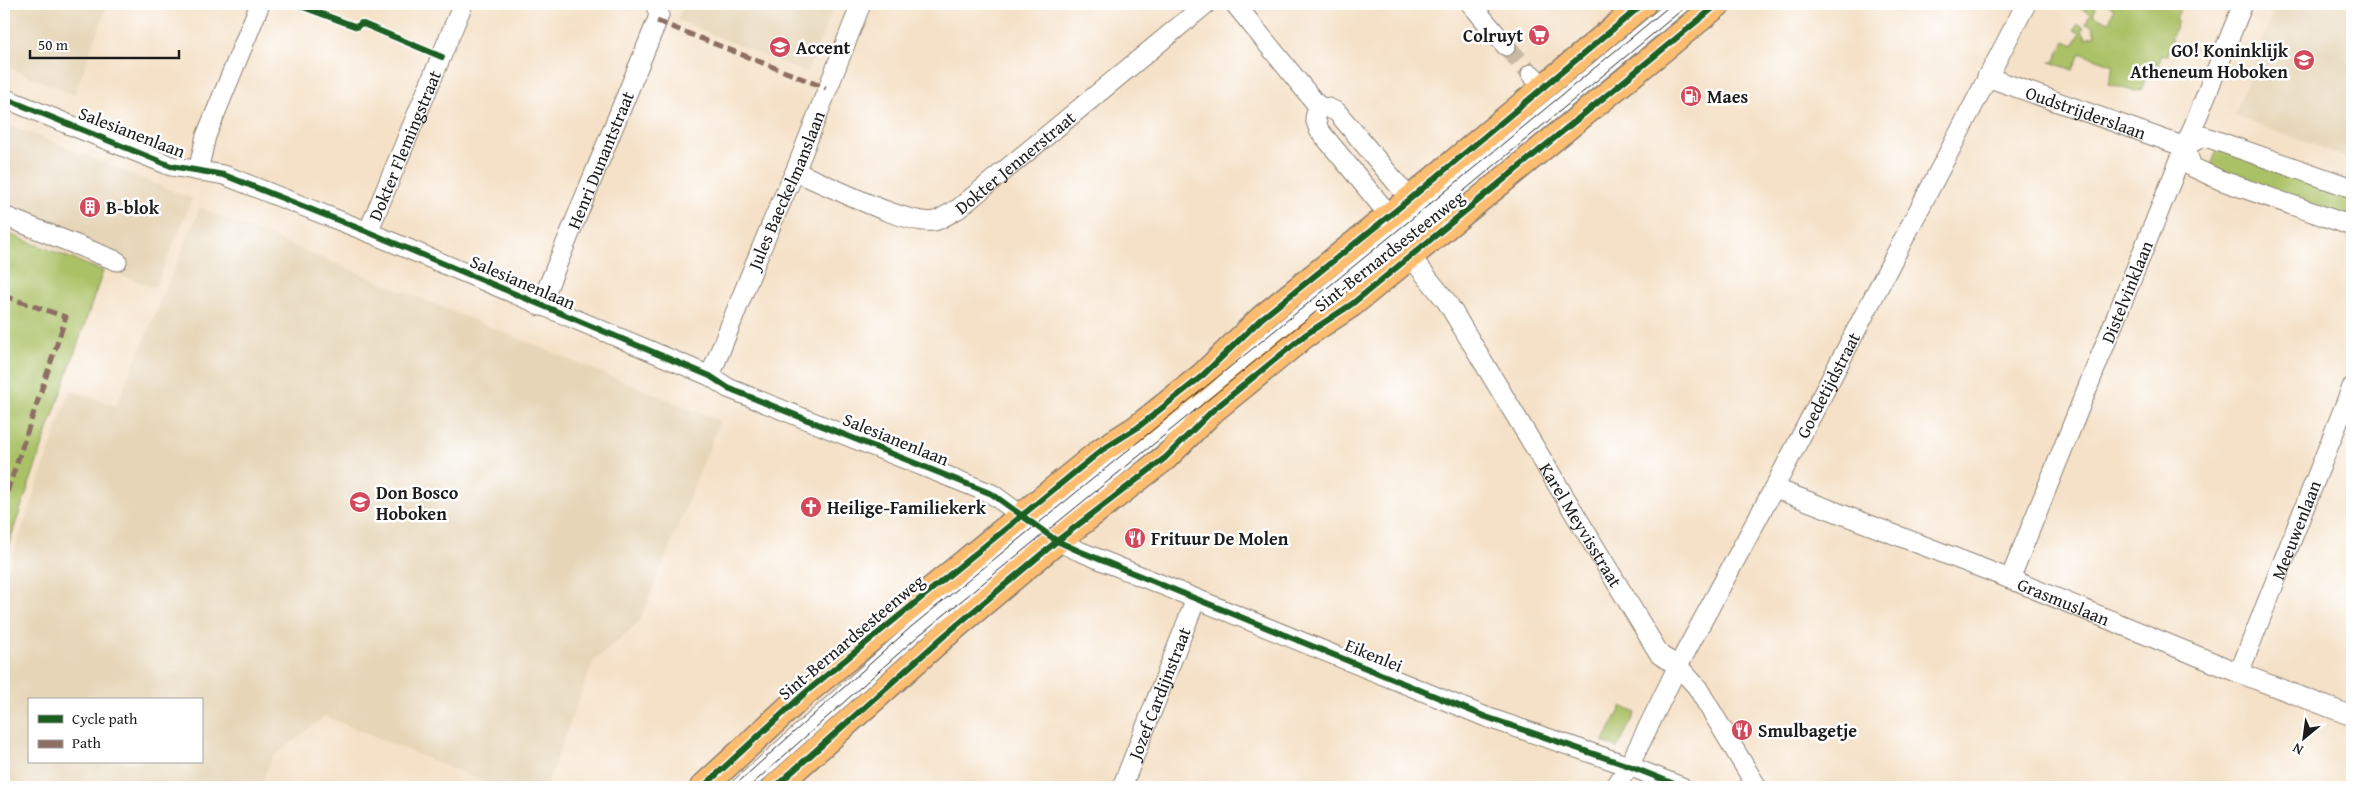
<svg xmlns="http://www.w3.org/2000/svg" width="2356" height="791" viewBox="0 0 2356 791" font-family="'Gentium Book Plus',serif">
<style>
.built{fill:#e6d5b7;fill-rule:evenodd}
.green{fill:#abc166;stroke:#646e41}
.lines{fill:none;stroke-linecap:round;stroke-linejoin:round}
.minor-tunnel{stroke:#cabaa5;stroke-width:19;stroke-dasharray:19 9;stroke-linecap:butt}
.minor-casing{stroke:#887e72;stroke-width:21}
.major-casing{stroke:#887e72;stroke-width:28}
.minor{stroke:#fff;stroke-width:19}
.major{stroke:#fcbd6f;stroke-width:25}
.tram{stroke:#1c1c1c;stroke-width:1}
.quiet{stroke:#8d6e63;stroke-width:5;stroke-dasharray:10 5;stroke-linecap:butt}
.cycleway-casing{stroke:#fff;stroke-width:9}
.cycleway{stroke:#1b5e20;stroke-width:6}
.labels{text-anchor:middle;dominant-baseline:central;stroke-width:5;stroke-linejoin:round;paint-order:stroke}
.poi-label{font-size:18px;font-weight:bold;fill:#1c1c1c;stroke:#fff;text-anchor:start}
.street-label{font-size:18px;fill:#1c1c1c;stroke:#fff}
</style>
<rect width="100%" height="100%" fill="#fff"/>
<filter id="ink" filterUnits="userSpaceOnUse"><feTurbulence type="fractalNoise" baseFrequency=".02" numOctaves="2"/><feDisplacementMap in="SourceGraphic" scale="10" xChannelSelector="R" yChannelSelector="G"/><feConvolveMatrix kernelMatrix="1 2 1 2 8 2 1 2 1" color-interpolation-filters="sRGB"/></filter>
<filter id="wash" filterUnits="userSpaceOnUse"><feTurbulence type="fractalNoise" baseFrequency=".0096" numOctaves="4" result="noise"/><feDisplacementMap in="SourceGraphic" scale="20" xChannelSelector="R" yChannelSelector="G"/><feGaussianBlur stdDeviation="1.12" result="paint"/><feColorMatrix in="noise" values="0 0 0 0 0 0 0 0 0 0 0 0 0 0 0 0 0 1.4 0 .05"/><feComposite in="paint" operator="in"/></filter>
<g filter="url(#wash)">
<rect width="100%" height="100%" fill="#f5e1c7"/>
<!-- built -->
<g class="built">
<polygon points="4,4 108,4 74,95 4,66"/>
<polygon points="681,4 835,4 807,73 677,20 682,8"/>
<polygon points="2276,4 2352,4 2352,159 2234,116"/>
<polygon points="4,122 192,199 155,288 4,230"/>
<path d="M200 208 720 421 640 621 593 662 546 787H496L325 716 272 758 260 787H4V582L70 390 116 406ZM29 700H201V762H29Z"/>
</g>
<!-- green -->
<g class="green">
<polygon points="2081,4 2096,8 2093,15 2109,22 2114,9 2106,4 2186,4 2182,5 2176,20 2178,21 2171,38 2173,39 2166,56 2162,55 2154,74 2148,72 2141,90 2133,91 2108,84 2114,65 2080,53 2073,70 2050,62 2054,62 2065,41 2074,45 2080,33 2074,30 2078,24 2084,27 2082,30 2086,38 2095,35 2093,26 2086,23 2090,14 2079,7"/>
<polygon points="2218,148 2352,196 2352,220 2210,168"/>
<polygon points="4,232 103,271 4,557"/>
<polygon points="1622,706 1636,713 1617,748 1603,742"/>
</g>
</g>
<g filter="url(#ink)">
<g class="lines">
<!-- minor-tunnel -->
<polyline class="minor-tunnel" points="1506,46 1531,74"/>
<!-- minor casing -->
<g class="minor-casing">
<g id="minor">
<polyline points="1235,4 1318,106 1328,108 1337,112 1410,199"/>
<polyline points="1471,4 1506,46"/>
<polyline points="1531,74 1543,86"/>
<path id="s1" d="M1987 77 2185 147 2203 136 2352 188"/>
<polyline points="4,98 171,166 224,175 368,232 710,376 728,388 992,494 1057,541 1079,551 1486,717 1629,766 1682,787"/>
<polyline points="1318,106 1315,118 1319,130 1389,215"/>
<polyline points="2185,147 2192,167 2220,180 2352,226"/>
<polyline points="198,171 206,136 260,4"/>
<path id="s2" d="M795 172C826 183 905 226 934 221 941 220 951 212 958 209L1206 4"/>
<polyline points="4,216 117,261"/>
<path id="s3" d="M368 232 463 4"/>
<path id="s4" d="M1410 256 1447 302 1660 655 1678 666 1697 687 1757 787"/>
<path id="s5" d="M540 306 657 21 659 15 655 4"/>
<path id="s6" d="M710 376C738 308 763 238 795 172L861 4"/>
<path id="s7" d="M1774 488 2010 579 2239 673 2352 716"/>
<path id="s8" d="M2010 579 2243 4"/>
<path id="s9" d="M2239 673 2352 387"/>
<polyline points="741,787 914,632 1367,262 1680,4"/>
<path id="s10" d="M1122 787 1196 599"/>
<path id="s11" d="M1615 787 1629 766 1678 666 1774 488 2026 4"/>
</g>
</g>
<!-- major casing -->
<g class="major-casing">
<g id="major">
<polyline points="703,787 806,692 1102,450 1137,428 1202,376 1261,319 1410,199 1643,4"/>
<polyline points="775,787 944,636 1057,541 1165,458 1212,411 1305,335 1352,304 1718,4"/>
</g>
</g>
<!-- minor -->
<use href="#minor" class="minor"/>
<!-- major -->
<use href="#major" class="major"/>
<!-- tram -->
<g class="tram">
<polyline points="733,787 911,627 1441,195 1672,4"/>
<polyline points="749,787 917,637 1448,204 1689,4"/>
</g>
<!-- quiet -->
<g class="quiet">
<polyline points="657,21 826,88"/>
<polyline points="4,296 66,317 4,501"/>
</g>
<!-- cycleway casing -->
<g class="cycleway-casing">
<g id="cycleway">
<polyline points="295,4 357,27 361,23 442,57"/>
<polyline points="4,98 171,166 224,175 368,232 710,376 728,388 992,494 1057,541 1079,551 1486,717 1629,766 1682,787"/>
<polyline points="703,787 806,692 1102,450 1137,428 1202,376 1261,319 1410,199 1643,4"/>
<polyline points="775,787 944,636 1057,541 1165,458 1212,411 1305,335 1352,304 1718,4"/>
</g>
</g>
<!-- cycleway -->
<use href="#cycleway" class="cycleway"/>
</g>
</g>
<!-- icons -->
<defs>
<g id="supermarket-disc" transform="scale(1.125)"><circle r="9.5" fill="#d1495b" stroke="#fff"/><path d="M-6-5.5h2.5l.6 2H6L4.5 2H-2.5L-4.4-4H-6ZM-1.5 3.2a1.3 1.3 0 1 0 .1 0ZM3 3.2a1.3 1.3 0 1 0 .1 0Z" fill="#fff"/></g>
<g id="school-disc" transform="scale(1.125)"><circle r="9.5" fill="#d1495b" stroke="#fff"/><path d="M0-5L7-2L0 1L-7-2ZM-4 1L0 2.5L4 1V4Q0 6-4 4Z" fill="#fff"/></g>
<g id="fuel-disc" transform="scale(1.125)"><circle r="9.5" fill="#d1495b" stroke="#fff"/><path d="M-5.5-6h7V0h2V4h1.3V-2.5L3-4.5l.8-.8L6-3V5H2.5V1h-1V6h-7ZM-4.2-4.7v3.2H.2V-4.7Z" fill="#fff"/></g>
<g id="building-disc" transform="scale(1.125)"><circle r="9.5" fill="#d1495b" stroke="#fff"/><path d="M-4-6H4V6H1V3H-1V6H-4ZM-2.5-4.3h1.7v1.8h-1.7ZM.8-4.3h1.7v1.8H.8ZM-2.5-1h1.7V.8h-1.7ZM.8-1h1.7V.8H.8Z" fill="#fff"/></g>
<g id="church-disc" transform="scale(1.125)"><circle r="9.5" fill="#d1495b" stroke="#fff"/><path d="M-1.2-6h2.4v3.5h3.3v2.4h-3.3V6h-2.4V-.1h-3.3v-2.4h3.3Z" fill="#fff"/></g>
<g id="restaurant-disc" transform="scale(1.125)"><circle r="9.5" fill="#d1495b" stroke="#fff"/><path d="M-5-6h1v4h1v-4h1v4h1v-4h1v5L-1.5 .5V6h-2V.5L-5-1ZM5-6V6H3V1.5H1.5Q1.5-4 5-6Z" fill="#fff"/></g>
</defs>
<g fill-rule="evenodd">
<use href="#supermarket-disc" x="1539" y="35"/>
<use href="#school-disc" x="780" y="47"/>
<use href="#school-disc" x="2304" y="60"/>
<use href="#fuel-disc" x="1691" y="96"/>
<use href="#building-disc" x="90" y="207"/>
<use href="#school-disc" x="360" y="502"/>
<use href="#church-disc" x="811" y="507"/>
<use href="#restaurant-disc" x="1135" y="538"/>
<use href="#restaurant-disc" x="1742" y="730"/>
</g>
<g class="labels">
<!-- poi labels -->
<g class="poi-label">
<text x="1523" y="35" text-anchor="end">Colruyt</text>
<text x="796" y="47">Accent</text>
<text x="2288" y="50" text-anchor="end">GO! Koninklijk<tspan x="2288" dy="21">Atheneum Hoboken</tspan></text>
<text x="1707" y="96">Maes</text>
<text x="106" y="207">B-blok</text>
<text x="376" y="492">Don Bosco<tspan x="376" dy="21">Hoboken</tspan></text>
<text x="827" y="507">Heilige-Familiekerk</text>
<text x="1151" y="538">Frituur De Molen</text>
<text x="1758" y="730">Smulbagetje</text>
</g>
<!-- street labels -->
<g class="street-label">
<text stroke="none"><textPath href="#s1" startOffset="105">Oudstrijderslaan</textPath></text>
<text transform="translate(132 132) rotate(21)">Salesianenlaan</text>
<text stroke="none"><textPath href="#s3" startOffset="94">Dokter Flemingstraat</textPath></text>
<text stroke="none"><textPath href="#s5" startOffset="158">Henri Dunantstraat</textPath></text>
<text stroke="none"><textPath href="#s2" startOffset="249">Dokter Jennerstraat</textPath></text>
<text stroke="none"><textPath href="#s6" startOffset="201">Jules Baeckelmanslaan</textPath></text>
<text transform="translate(1389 251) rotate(-38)">Sint-Bernardsesteenweg</text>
<text transform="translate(523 282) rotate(23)">Salesianenlaan</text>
<text stroke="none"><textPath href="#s8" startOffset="310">Distelvinklaan</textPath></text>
<text stroke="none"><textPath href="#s11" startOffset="455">Goedetijdstraat</textPath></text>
<text transform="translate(896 439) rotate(22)">Salesianenlaan</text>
<text stroke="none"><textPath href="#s4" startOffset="319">Karel Meyvisstraat</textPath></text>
<text stroke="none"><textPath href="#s9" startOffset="154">Meeuwenlaan</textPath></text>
<text stroke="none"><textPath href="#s7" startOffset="311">Grasmuslaan</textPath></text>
<text transform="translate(851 637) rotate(-40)">Sint-Bernardsesteenweg</text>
<text transform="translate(1374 655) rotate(22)">Eikenlei</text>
<text stroke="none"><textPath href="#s10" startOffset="101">Jozef Cardijnstraat</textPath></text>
</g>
</g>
<!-- margin -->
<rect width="2356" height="791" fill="none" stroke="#fff" stroke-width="20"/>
<!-- legend -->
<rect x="28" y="698" width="175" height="65" fill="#ffffff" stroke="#a4a4a4"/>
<rect x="38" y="715" width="25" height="8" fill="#1b5e20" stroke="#a4a4a4"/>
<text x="72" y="724" font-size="15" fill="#1c1c1c">Cycle path</text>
<rect x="38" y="740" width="25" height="8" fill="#8d6e63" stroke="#a4a4a4"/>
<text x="72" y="748" font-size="15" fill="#1c1c1c">Path</text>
<!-- north arrow -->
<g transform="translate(2304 738) rotate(209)" stroke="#ffffff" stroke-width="4" paint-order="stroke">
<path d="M0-4L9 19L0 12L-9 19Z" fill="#1c1c1c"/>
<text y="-8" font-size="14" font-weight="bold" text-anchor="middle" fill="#1c1c1c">N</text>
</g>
<!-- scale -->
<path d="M30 50v8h149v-8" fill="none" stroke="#1c1c1c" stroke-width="2.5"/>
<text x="38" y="50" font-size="15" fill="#1c1c1c" stroke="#ffffff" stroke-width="4" paint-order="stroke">50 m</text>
</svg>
